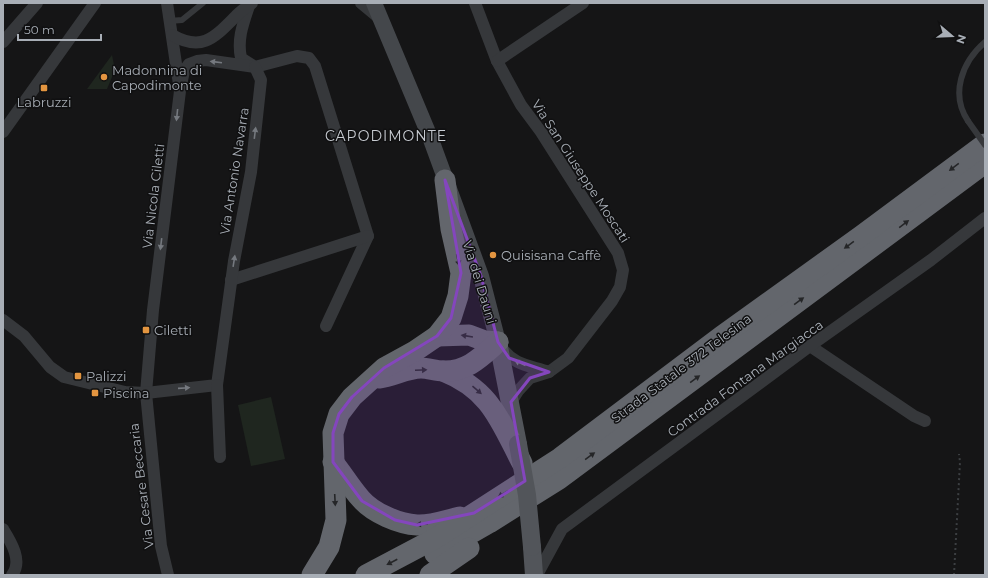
<svg xmlns="http://www.w3.org/2000/svg" width="988" height="578" viewBox="0 0 988 578" font-family="Montserrat,sans-serif">
<style>
.green{fill:#1f261f}
.lines{fill:none;stroke-linecap:round;stroke-linejoin:round}
.path{stroke:#3c3f42;stroke-width:2;stroke-dasharray:2 3;stroke-linecap:butt}
.lane{stroke:#36383b;stroke-width:6}
.street{stroke:#36383b;stroke-width:12}
.secondary{stroke:#44474b;stroke-width:16}
.primary{stroke:#52555a;stroke-width:18}
.highway{stroke:#63666c;stroke-width:21}
.lane-bridge{stroke:#36383b;stroke-width:6}
.primary-bridge{stroke:#52555a;stroke-width:18}
.oneway{fill:#75797f}
.oneway2{fill:#252628}
.marked{fill:#8446bd;fill-opacity:0.2;stroke:#8446bd;stroke-width:3;stroke-linejoin:round}
.poi-dot{fill:#e39540;stroke:#101011;stroke-width:1.5}
.labels{text-anchor:middle;dominant-baseline:central;stroke-width:3;stroke-linejoin:round;paint-order:stroke}
.poi-label{font-size:13px;fill:#a8aeb6;stroke:#101011;text-anchor:start}
.street-label{font-size:13px;fill:#a8aeb6;stroke:#101011}
.neighbourhood-label{font-size:14px;letter-spacing:1px;fill:#c8ccd2;stroke:#101011}
</style>
<rect width="100%" height="100%" fill="#151516"/>
<!-- green -->
<g class="green">
<polygon points="112,55 115,70 107,89 87,89"/>
<polygon points="271,397 285,459 251,466 238,405"/>
</g>
<g class="lines">
<!-- path -->
<polyline class="path" points="954,575 960,462 959,454"/>
<!-- lane -->
<g class="lane">
<polyline points="169,21 182,20 203,3"/>
<path d="M968 121C950 94 962 62 985 42"/>
</g>
<!-- street -->
<g class="street">
<polyline points="167,3 180,91 153,310 146,393 161,546 168,575"/>
<polyline points="361,3 379,18"/>
<polyline points="475,3 497,61 521,105 541,132 618,253 623,270 620,287 612,301 568,358 549,372 530,378 518,391 511,402"/>
<path d="M249 6C243 24 237 39 241 58L252 65"/>
<path d="M172 35C202 52 214 38 235 17 240 11 247 7 252 3"/>
<polyline points="3,42 37,3"/>
<polyline points="497,61 583,3"/>
<polyline points="181,85 184,71 189,64 197,61 206,60 255,67 297,56 309,58 315,66 368,236 326,326"/>
<polyline points="3,132 95,3"/>
<polyline points="231,280 368,236"/>
<polyline points="3,320 24,336 50,367 64,377 125,392 146,393 217,385 234,261 251,172 261,80 255,67"/>
<polyline points="810,346 914,416 925,421"/>
<path d="M501 347C515 366 528 365 549 372"/>
<polyline points="217,385 220,457"/>
<path d="M3 529C11 542 23 561 12 575"/>
<polyline points="537,575 562,529 810,346 931,260 985,218"/>
</g>
<!-- secondary -->
<polyline class="secondary" points="374,3 430,137 481,276 498,342"/>
<!-- primary -->
<g class="primary">
<polyline points="498,342 518,444"/>
<polyline points="532,547 534,575"/>
</g>
<!-- highway -->
<g class="highway">
<polyline points="437,336 469,335 485,341 498,342"/>
<path d="M443 371C491 390 500 421 522 463"/>
<path d="M379 378C393 376 408 368 421 368 428 368 436 371 443 371 467 372 481 357 498 342"/>
<path d="M333 462C343 474 351 488 361 499 373 513 399 524 417 525 431 526 446 520 460 517"/>
<polyline points="435,554 489,523 559,479 985,163"/>
<polyline points="312,575 329,547 336,520 333,433 339,414 352,397 384,368 415,351 437,336 451,318 458,296 461,273 451,229 445,180"/>
<polyline points="366,575 436,538 560,458 722,336 861,236 985,144"/>
<polyline points="430,575 469,548"/>
</g>
<!-- lane-bridge -->
<polyline class="lane-bridge" points="968,121 985,145"/>
<!-- primary-bridge -->
<polyline class="primary-bridge" points="518,444 527,495 532,547"/>
</g>
<!-- one-way arrows -->
<defs><path id="oneway-solid" d="M-6-.8H1V-3.2L6.5 0L1 3.2V.8H-6Z"/></defs>
<g class="oneway">
<use href="#oneway-solid" transform="translate(216 62) rotate(-173)"/>
<use href="#oneway-solid" transform="translate(177 115) rotate(96)"/>
<use href="#oneway-solid" transform="translate(255 133) rotate(-83)"/>
<use href="#oneway-solid" transform="translate(161 244) rotate(97)"/>
<use href="#oneway-solid" transform="translate(234 261) rotate(-81)"/>
<use href="#oneway-solid" transform="translate(520 363) rotate(-156)"/>
<use href="#oneway-solid" transform="translate(184 388) rotate(-4)"/>
</g>
<g class="oneway2">
<use href="#oneway-solid" transform="translate(954 167) rotate(143)"/>
<use href="#oneway-solid" transform="translate(904 224) rotate(-37)"/>
<use href="#oneway-solid" transform="translate(849 245) rotate(144)"/>
<use href="#oneway-solid" transform="translate(458 260) rotate(77)"/>
<use href="#oneway-solid" transform="translate(799 301) rotate(-36)"/>
<use href="#oneway-solid" transform="translate(467 336) rotate(-171)"/>
<use href="#oneway-solid" transform="translate(421 370) rotate(-3)"/>
<use href="#oneway-solid" transform="translate(695 379) rotate(-36)"/>
<use href="#oneway-solid" transform="translate(477 390) rotate(41)"/>
<use href="#oneway-solid" transform="translate(590 456) rotate(-36)"/>
<use href="#oneway-solid" transform="translate(503 494) rotate(148)"/>
<use href="#oneway-solid" transform="translate(335 500) rotate(87)"/>
<use href="#oneway-solid" transform="translate(422 524) rotate(176)"/>
<use href="#oneway-solid" transform="translate(392 562) rotate(152)"/>
</g>
<!-- marked area -->
<path class="marked" d="M445 180 481 276 498 342 509 358 549 372 530 378 511 402 525 481 474 513 417 525 395 520 362 501 333 462V433L339 414 352 397 384 368 437 336 451 318 461 273Z"/>
<!-- markers -->
<g class="poi-dot">
<circle cx="104" cy="77" r="4"/>
<rect x="40" y="84" width="8" height="8" rx="2"/>
<circle cx="493" cy="255" r="4"/>
<rect x="142" y="326" width="8" height="8" rx="2"/>
<rect x="74" y="372" width="8" height="8" rx="2"/>
<rect x="91" y="389" width="8" height="8" rx="2"/>
</g>
<g class="labels">
<!-- poi labels -->
<g class="poi-label">
<text x="112" y="70">Madonnina di<tspan x="112" dy="15">Capodimonte</tspan></text>
<text x="44" y="102" text-anchor="middle">Labruzzi</text>
<text x="501" y="255">Quisisana Caffè</text>
<text x="154" y="330">Ciletti</text>
<text x="86" y="376">Palizzi</text>
<text x="103" y="393">Piscina</text>
</g>
<!-- street labels -->
<g class="street-label">
<text transform="translate(234 171) rotate(-81)">Via Antonio Navarra</text>
<text transform="translate(581 171) rotate(57)">Via San Giuseppe Moscati</text>
<text transform="translate(153 196) rotate(-83)">Via Nicola Ciletti</text>
<text transform="translate(480 282) rotate(73)">Via dei Dauni</text>
<text transform="translate(681 368) rotate(-37)">Strada Statale 372 Telesina</text>
<text transform="translate(745 378) rotate(-36)">Contrada Fontana Margiacca</text>
<text transform="translate(141 486) rotate(-97)">Via Cesare Beccaria</text>
</g>
<!-- neighbourhood labels -->
<g class="neighbourhood-label">
<text x="386" y="136">CAPODIMONTE</text>
</g>
</g>
<!-- border -->
<rect width="988" height="578" fill="none" stroke="#a8aeb6" stroke-width="8"/>
<!-- north arrow -->
<g transform="translate(952 36) rotate(109)" stroke="#101011" stroke-width="3" paint-order="stroke">
<path d="M0-3L7 15L0 10L-7 15Z" fill="#a8aeb6"/>
<text y="-6" font-size="11" font-weight="bold" text-anchor="middle" fill="#a8aeb6">N</text>
</g>
<!-- scale -->
<path d="M18 34v6h83v-6" fill="none" stroke="#a8aeb6" stroke-width="2"/>
<text x="24" y="34" font-size="12" fill="#a8aeb6" stroke="#101011" stroke-width="3" paint-order="stroke">50 m</text>
</svg>
